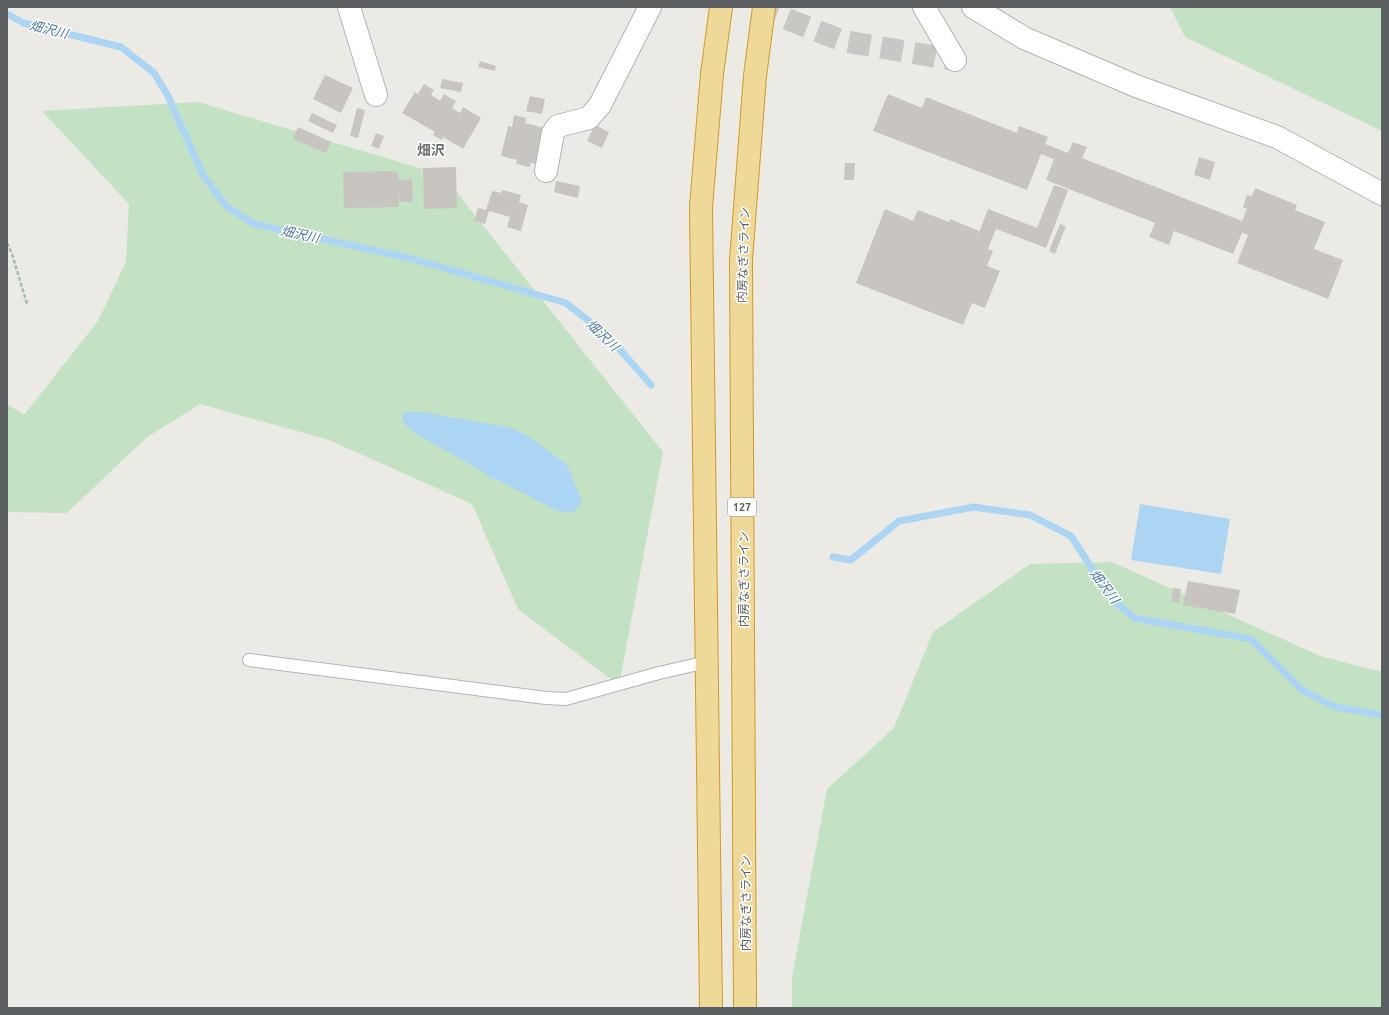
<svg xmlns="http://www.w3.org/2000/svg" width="1389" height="1015" viewBox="0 0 1389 1015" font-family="Ubuntu,'Noto Sans JP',sans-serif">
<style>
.green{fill:#c3e1c3}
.water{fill:#acd5f4}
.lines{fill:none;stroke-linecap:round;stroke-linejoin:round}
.stream{stroke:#acd5f4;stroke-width:7}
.building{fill:#c8c5c0}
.street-tunnel{stroke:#c8c7c4;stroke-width:22;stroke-dasharray:22 11;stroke-linecap:butt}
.lane-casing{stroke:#b1b4b7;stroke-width:14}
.street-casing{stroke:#b1b4b7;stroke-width:24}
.secondary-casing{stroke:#b0b3b7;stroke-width:24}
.highway-casing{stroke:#d39a1d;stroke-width:24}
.path{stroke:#9dc1a8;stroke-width:2.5;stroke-dasharray:4 2;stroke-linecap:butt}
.lane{stroke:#fff;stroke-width:12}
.street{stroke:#fff;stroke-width:22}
.secondary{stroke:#fff;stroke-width:22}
.highway{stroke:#efd998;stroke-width:22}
.labels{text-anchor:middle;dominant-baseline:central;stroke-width:3;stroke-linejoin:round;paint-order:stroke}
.shield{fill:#fff;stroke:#8d8f91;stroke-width:1}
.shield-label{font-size:11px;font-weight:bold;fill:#5c5f62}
.street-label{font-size:12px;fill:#5c5f62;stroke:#fff}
.water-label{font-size:13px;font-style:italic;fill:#4c77a4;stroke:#fff}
.quarter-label{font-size:14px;font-weight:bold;fill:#6d7174;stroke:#fff}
</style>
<rect width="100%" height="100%" fill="#eceae4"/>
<!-- green -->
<g class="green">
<polygon points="1170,7 1382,7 1382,131 1185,37"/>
<polygon points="198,102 443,175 663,452 619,685 518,609 472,504 329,440 200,404 146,438 67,513 7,512 7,404 24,415 98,321 126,262 129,204 42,111"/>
<polygon points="1112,562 1320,656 1382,672 1382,1008 792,1008 792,977 827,789 894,728 933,632 1030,564"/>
</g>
<!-- water -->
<g class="water">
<polygon points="405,412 421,412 508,427 528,436 564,462 569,469 582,501 575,511 568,512 557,511 498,480 489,478 483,472 415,433 407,427 402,418"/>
<polygon points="1140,504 1230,519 1221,574 1131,560"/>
</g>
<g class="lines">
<!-- stream -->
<g class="stream">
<polyline points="7,14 24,23 121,47 154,73 168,96 203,175 226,206 254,224 409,258 566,303 608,336 651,385"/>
<polyline points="833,557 851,560 899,521 974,507 1030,515 1071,536 1111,598 1134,618 1251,639 1302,690 1335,707 1382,715"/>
</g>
</g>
<!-- building -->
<g class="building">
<polygon points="480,61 496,66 495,71 478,67"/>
<polygon points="325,75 353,88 341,113 313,99"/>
<polygon points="442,79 463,83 461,92 440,88"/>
<polygon points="424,84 434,90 431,95 440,101 444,94 456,101 452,108 460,113 463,107 481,118 463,149 443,137 442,140 433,135 435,132 402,113 415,92 418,94"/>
<polygon points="888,94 922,108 926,97 1017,133 1019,126 1048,137 1045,144 1068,153 1073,142 1087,147 1082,158 1242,221 1247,209 1243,207 1247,195 1252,196 1255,188 1297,205 1295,210 1325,222 1314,249 1343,260 1328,299 1237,263 1248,235 1242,233 1233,254 1174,231 1169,245 1149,237 1155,223 1046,180 1054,159 1041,154 1027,190 873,131"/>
<polygon points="530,96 545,99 542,114 526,111"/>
<polygon points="357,108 365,110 358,138 350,136"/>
<polygon points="312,113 337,125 333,133 308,121"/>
<polygon points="514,115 526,118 525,123 549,129 544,166 531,163 530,167 516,164 517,160 501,156 508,126 512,127"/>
<polygon points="595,125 609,132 602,148 587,141"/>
<polygon points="298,127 331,142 326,153 293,139"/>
<polygon points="376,133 384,136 379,149 371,146"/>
<polygon points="1199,157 1215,162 1210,180 1194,175"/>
<polygon points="845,163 855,163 854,180 844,180"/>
<polygon points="456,167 457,208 424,209 423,168"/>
<polygon points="398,171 399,180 412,179 413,202 400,202 399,192 399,207 344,208 343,172"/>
<polygon points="556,181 580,186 578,198 554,192"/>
<polygon points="1054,185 1068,190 1046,248 996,229 988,249 993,251 987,266 1000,271 985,308 972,303 963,325 856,283 885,209 913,221 918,210 949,222 950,219 979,231 976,240 988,209 1037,228"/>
<polygon points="502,190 521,195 519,202 528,205 521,231 507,227 510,217 489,211 485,224 474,221 478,208 486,210 492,191 501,193"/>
<polygon points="1060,224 1066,226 1055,254 1049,251"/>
<polygon points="1188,581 1240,590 1235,614 1183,605"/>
<polygon points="1173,588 1181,589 1179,603 1171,602"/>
</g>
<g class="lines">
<!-- street-tunnel -->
<polyline class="street-tunnel" points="756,7 843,41 955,60"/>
<!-- lane casing -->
<g class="lane-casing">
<polyline id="lane" points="249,660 546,698 566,699 659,673 707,662"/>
</g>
<!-- street casing -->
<g class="street-casing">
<g id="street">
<polyline points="349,7 376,95"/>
<polyline points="924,7 955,60"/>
<polyline points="546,171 553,133 558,126 589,118 600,105 650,7"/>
</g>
</g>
<!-- secondary casing -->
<g class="secondary-casing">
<polyline id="secondary" points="973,7 1024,38 1136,86 1277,137 1382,194"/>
</g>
<!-- highway casing -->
<g class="highway-casing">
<g id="highway">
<polyline points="711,1008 701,207 712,74 721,7"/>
<polyline points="745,1008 741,260 755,76 764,7"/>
</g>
</g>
<!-- path -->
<polyline class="path" points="7,243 12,254 27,304"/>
<!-- lane -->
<use href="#lane" class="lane"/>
<!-- street -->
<use href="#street" class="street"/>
<!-- secondary -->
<use href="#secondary" class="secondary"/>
<!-- highway -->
<use href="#highway" class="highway"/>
</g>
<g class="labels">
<!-- shield labels -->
<rect class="shield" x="728" y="498" width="28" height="18" rx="3"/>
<g class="shield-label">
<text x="742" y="507">127</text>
</g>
<!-- street labels -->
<g class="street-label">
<text transform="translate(743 255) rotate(-88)">内房なぎさライン</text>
<text transform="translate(743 579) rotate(-90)">内房なぎさライン</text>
<text transform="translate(745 903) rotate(-90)">内房なぎさライン</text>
</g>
<!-- water labels -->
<g class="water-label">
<text transform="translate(49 29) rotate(14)">畑沢川</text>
<text transform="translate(300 234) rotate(12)">畑沢川</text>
<text transform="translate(603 335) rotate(43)">畑沢川</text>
<text transform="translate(1105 586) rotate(53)">畑沢川</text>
</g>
<!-- quarter labels -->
<g class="quarter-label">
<text x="431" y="150">畑沢</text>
</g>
</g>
<!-- border -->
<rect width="1389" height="1015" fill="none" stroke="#5c5f62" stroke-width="16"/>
</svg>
